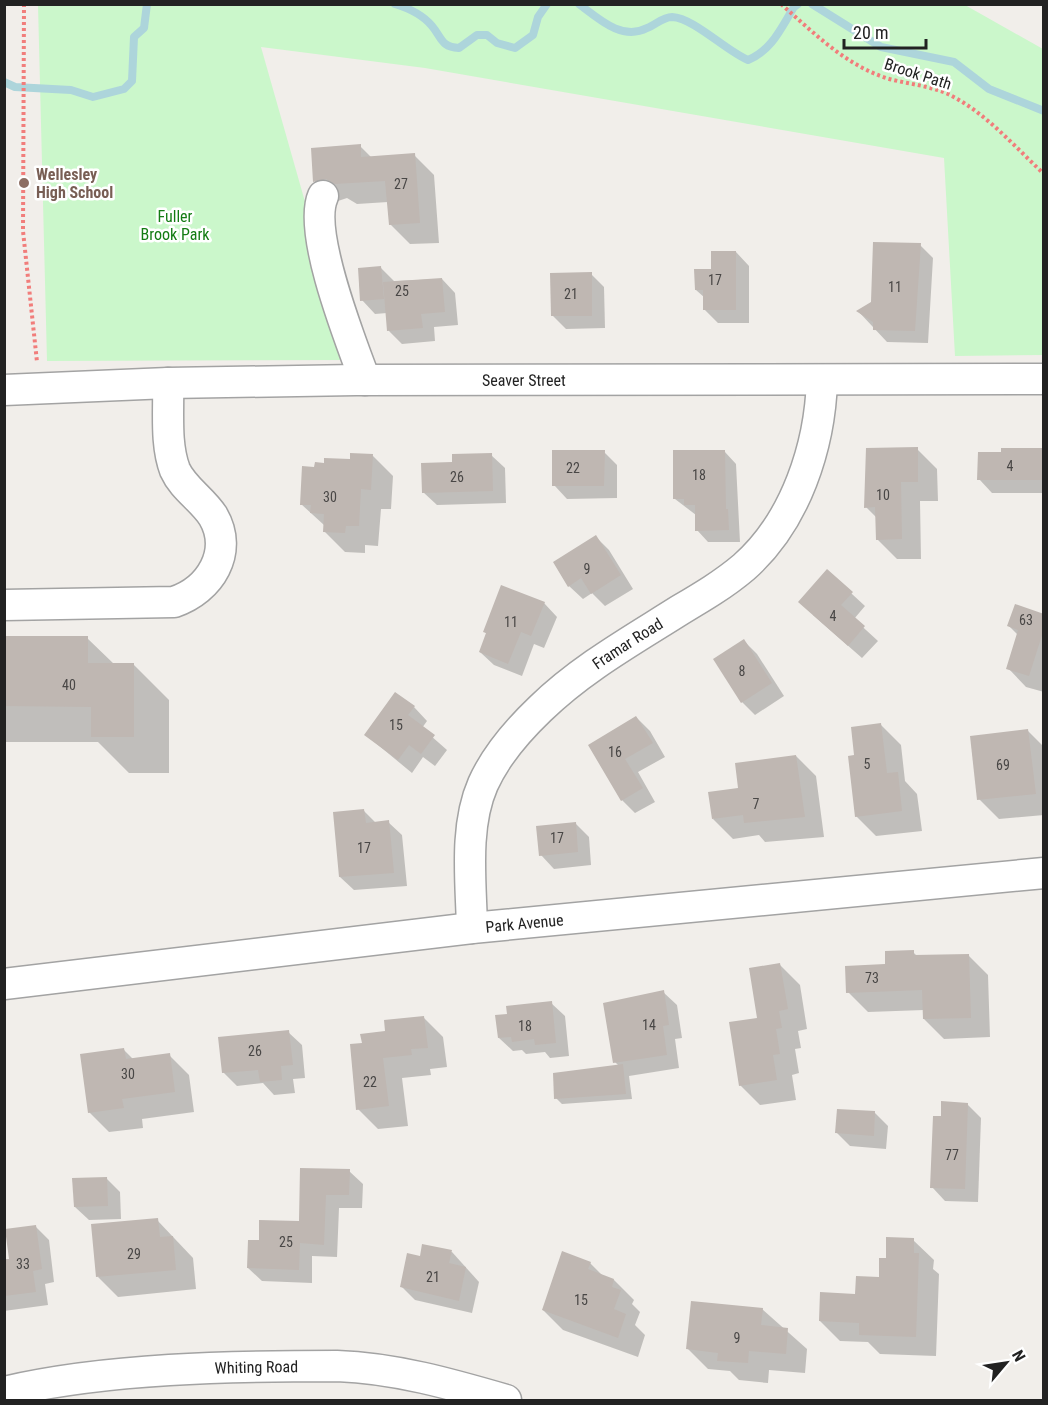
<svg xmlns="http://www.w3.org/2000/svg" width="1048" height="1405" viewBox="0 0 1048 1405" font-family="'Roboto Condensed',sans-serif">
<style>
.park{fill:#cbf7cb}
.shadow{fill:#0003}
.lines{fill:none;stroke-linecap:round;stroke-linejoin:round}
.stream{stroke:#add5db;stroke-width:8}
.building{fill:#bfb7b2}
.minor-casing{stroke:#a3a3a3;stroke-width:33}
.path{stroke:#f17d7b;stroke-width:4;stroke-dasharray:3 3;stroke-linecap:butt}
.minor{stroke:#fff;stroke-width:30}
.education-dot{fill:#8d6e63;stroke:#fff;stroke-width:2}
.labels{text-anchor:middle;dominant-baseline:central;stroke-width:5;stroke-linejoin:round;paint-order:stroke}
.number-label{font-size:14px;fill:#494746}
.street-label{font-size:16px;fill:#222;stroke:#fff}
.education-label{font-size:16px;font-weight:bold;fill:#785e54;stroke:#fff;text-anchor:start}
.park-label{font-size:16px;fill:#147c14;stroke:#fff}
</style>
<rect width="100%" height="100%" fill="#f1eeea"/>
<!-- park -->
<polygon class="park" points="38,5 965,5 1043,49 1043,355 955,356 944,158 425,68 261,47 350,360 47,361"/>
<!-- shadow -->
<g class="shadow">
<polygon points="360,146 372,158 414,155 434,175 439,243 410,244 390,224 388,202 357,204 347,198 335,202 315,182 312,149"/>
<polygon points="920,245 933,258 928,343 887,342 858,311 872,302"/>
<polygon points="736,252 749,266 749,323 718,323 704,309 705,298 696,290 713,270"/>
<polygon points="381,268 394,281 442,279 455,293 458,325 434,327 435,341 402,344 389,331 387,313 375,314 362,300"/>
<polygon points="591,274 604,287 605,328 566,329 553,316"/>
<polygon points="917,449 937,469 938,501 920,501 921,559 897,559 877,539 876,517 866,507"/>
<polygon points="1042,449 1044,493 992,493 979,479 1003,453"/>
<polygon points="604,452 617,465 617,498 567,499 554,485"/>
<polygon points="725,452 736,464 740,542 708,542 697,530 696,515 675,499"/>
<polygon points="491,455 505,468 506,503 437,505 423,492 454,463"/>
<polygon points="373,456 393,476 391,509 381,509 378,546 365,545 365,553 345,552 325,532 324,525 301,504 316,469"/>
<polygon points="596,537 609,550 633,589 605,606 592,593 583,599 569,586"/>
<polygon points="827,571 865,606 854,619 878,641 862,658 813,615"/>
<polygon points="544,603 557,617 544,648 534,644 522,676 494,665 480,652 487,634 484,631"/>
<polygon points="1044,616 1044,692 1026,687 1008,668 1018,635 1009,626"/>
<polygon points="4,638 87,638 114,664 133,664 169,700 169,773 129,773 98,742 4,742"/>
<polygon points="744,641 757,654 784,696 755,715 742,702"/>
<polygon points="414,707 427,721 422,728 447,750 435,766 423,757 412,773 366,735"/>
<polygon points="636,717 650,731 665,757 638,772 655,802 635,813 622,800 590,745"/>
<polygon points="881,725 901,745 905,781 917,794 922,831 876,836 856,816 856,756"/>
<polygon points="1028,731 1044,747 1044,815 999,819 979,799"/>
<polygon points="796,756 816,776 824,837 765,842 759,835 733,839 713,819"/>
<polygon points="364,811 376,823 388,822 402,835 407,886 354,890 340,877"/>
<polygon points="575,823 589,837 591,865 554,869 541,855"/>
<polygon points="913,952 918,957 968,955 988,975 990,1037 944,1039 924,1019 924,1010 868,1012 848,992"/>
<polygon points="780,965 800,985 807,1029 798,1031 801,1048 795,1049 799,1073 792,1075 796,1100 760,1105 740,1085 758,1019"/>
<polygon points="663,992 677,1005 682,1038 675,1039 679,1068 629,1076 632,1099 562,1104 556,1098 619,1066 615,1062"/>
<polygon points="551,1003 565,1016 569,1056 550,1058 545,1052 526,1054 522,1050 513,1051 499,1038 509,1015"/>
<polygon points="423,1017 443,1037 447,1067 430,1069 431,1075 402,1078 408,1126 378,1129 358,1109 363,1044"/>
<polygon points="288,1032 302,1045 305,1078 293,1079 295,1093 274,1095 263,1083 237,1086 223,1072"/>
<polygon points="124,1050 133,1059 169,1055 189,1075 194,1112 142,1119 143,1128 109,1132 89,1112"/>
<polygon points="967,1104 981,1118 978,1202 945,1201 932,1187 942,1118"/>
<polygon points="874,1112 888,1126 886,1149 850,1146 837,1133"/>
<polygon points="302,1170 349,1171 363,1184 362,1208 339,1208 337,1257 312,1256 312,1283 262,1281 248,1268 260,1242 301,1223"/>
<polygon points="107,1179 120,1192 121,1219 89,1220 75,1207"/>
<polygon points="157,1220 193,1258 196,1289 118,1297 98,1277"/>
<polygon points="35,1226 49,1240 54,1282 45,1284 48,1305 4,1311 4,1261 11,1260"/>
<polygon points="913,1240 934,1260 933,1269 939,1274 936,1356 880,1354 868,1342 840,1341 820,1321 880,1279"/>
<polygon points="452,1252 479,1282 472,1313 415,1300 402,1287 421,1258"/>
<polygon points="590,1263 604,1277 614,1280 634,1300 632,1304 640,1312 635,1325 645,1335 638,1357 563,1330 543,1310"/>
<polygon points="762,1309 807,1349 805,1373 769,1370 768,1383 739,1380 730,1371 708,1369 688,1349"/>
</g>
<g class="lines">
<!-- stream -->
<g class="stream">
<path d="M395 4C408 8 423 15 432 26 442 38 441 47 459 48L477 35H487L497 43 515 48 533 35 538 17 547 4"/>
<path d="M579 4C599 19 622 41 647 28 655 25 663 17 672 17 694 18 726 51 748 60 772 50 781 28 794 7L798 4"/>
<polyline points="812,4 881,47 954,62 989,89 1044,111"/>
<polyline points="4,82 15,87 71,90 93,97 124,89 132,81 134,37 144,28 147,4"/>
</g>
</g>
<!-- building -->
<g class="building">
<polygon points="361,144 361,157 415,153 420,223 389,225 385,181 335,184 326,179 313,182 311,148"/>
<polygon points="873,242 921,243 915,331 873,330 873,322 856,311 871,302"/>
<polygon points="711,251 736,251 736,310 703,310 703,290 695,290 694,269 711,269"/>
<polygon points="381,266 384,299 360,301 358,268"/>
<polygon points="592,272 592,316 551,316 550,273"/>
<polygon points="442,278 445,312 421,314 423,328 387,331 383,282"/>
<polygon points="918,447 918,482 901,482 902,539 876,540 875,507 864,508 866,448"/>
<polygon points="1001,448 1042,448 1042,480 977,480 978,452 1001,452"/>
<polygon points="552,450 605,450 604,486 552,486"/>
<polygon points="673,450 725,450 726,509 728,509 729,530 695,531 695,505 684,505 684,499 673,499"/>
<polygon points="350,453 373,454 371,490 361,489 359,526 346,526 345,533 323,532 324,514 310,513 311,505 300,505 302,466 314,467 315,462 324,463 324,458 350,459"/>
<polygon points="492,453 493,491 422,493 421,463 452,462 452,454"/>
<polygon points="596,535 621,575 591,594 581,578 568,587 553,562"/>
<polygon points="827,569 853,592 841,605 865,626 848,646 798,602"/>
<polygon points="501,585 545,602 531,636 521,632 508,664 479,652 486,633 483,632"/>
<polygon points="1015,604 1044,614 1044,629 1029,676 1006,669 1018,630 1007,626"/>
<polygon points="4,636 88,636 88,663 134,663 134,737 91,737 91,707 4,706"/>
<polygon points="744,639 772,683 741,703 713,659"/>
<polygon points="395,692 415,706 408,715 435,735 421,754 409,745 398,760 364,735"/>
<polygon points="636,716 653,743 625,759 643,788 621,801 588,745"/>
<polygon points="881,723 887,773 898,772 902,811 855,817 848,756 854,755 851,727"/>
<polygon points="1028,729 1036,794 977,800 970,736"/>
<polygon points="796,755 805,817 744,823 743,815 712,819 708,792 738,788 735,763"/>
<polygon points="364,809 366,823 389,820 394,873 339,877 333,812"/>
<polygon points="576,822 578,852 539,856 536,826"/>
<polygon points="914,950 914,955 969,954 971,1018 923,1019 922,990 846,993 845,966 885,964 885,951"/>
<polygon points="780,963 788,1009 779,1011 782,1028 776,1029 780,1054 773,1055 777,1080 739,1086 729,1022 757,1018 749,968"/>
<polygon points="664,990 669,1025 663,1026 667,1055 613,1063 603,1003"/>
<polygon points="552,1001 556,1043 535,1045 534,1039 512,1042 511,1037 498,1038 495,1015 507,1014 506,1006"/>
<polygon points="424,1016 428,1048 411,1049 412,1055 383,1058 389,1106 356,1110 350,1044 362,1043 360,1034 385,1031 384,1020"/>
<polygon points="289,1030 293,1065 281,1066 282,1080 260,1082 258,1070 222,1073 218,1037"/>
<polygon points="124,1048 126,1059 170,1053 175,1092 122,1099 124,1108 88,1113 80,1054"/>
<polygon points="623,1064 626,1094 554,1099 553,1073"/>
<polygon points="941,1101 968,1103 965,1189 930,1188 933,1116 941,1116"/>
<polygon points="837,1109 875,1111 874,1136 835,1133"/>
<polygon points="300,1168 350,1169 349,1195 326,1195 324,1245 300,1243 299,1270 247,1268 248,1240 259,1240 259,1220 299,1221"/>
<polygon points="107,1177 108,1206 74,1207 72,1178"/>
<polygon points="158,1218 160,1237 173,1236 176,1270 96,1277 91,1224"/>
<polygon points="36,1225 42,1269 33,1271 36,1292 4,1296 4,1259 9,1259 5,1229"/>
<polygon points="886,1237 914,1238 914,1253 919,1253 916,1337 859,1335 859,1323 819,1321 820,1292 855,1294 856,1276 879,1277 879,1258 886,1258"/>
<polygon points="422,1244 452,1250 449,1263 466,1267 459,1301 400,1287 407,1253 420,1256"/>
<polygon points="562,1251 591,1262 588,1269 614,1279 612,1287 621,1290 614,1309 626,1314 618,1338 542,1310"/>
<polygon points="691,1301 763,1308 761,1325 788,1328 786,1354 749,1351 748,1363 717,1361 718,1353 686,1349"/>
</g>
<g class="lines">
<!-- minor casing -->
<g class="minor-casing">
<g id="minor">
<path d="M323 196C307 232 351 342 365 380"/>
<path id="s1" d="M4 390 168 383 356 380 1044 379"/>
<path d="M4 605 174 602C210 590 234 552 213 516 202 499 183 488 175 470 165 444 169 411 168 383"/>
<path id="s2" d="M472 928C471 882 464 827 483 784 496 755 517 731 540 709 581 669 631 641 680 610 702 597 724 584 744 567 796 521 820 446 822 380"/>
<path id="s3" d="M4 984 472 928 1044 873"/>
<path id="s4" d="M4 1392C107 1368 231 1366 337 1366 395 1368 451 1384 506 1400"/>
</g>
</g>
<!-- path -->
<g class="path">
<polyline points="24,4 23,231 37,362"/>
<path d="M781 4C813 32 844 64 886 78 906 84 928 85 948 94 985 112 1014 146 1044 174"/>
</g>
<!-- minor -->
<use href="#minor" class="minor"/>
</g>
<!-- markers -->
<circle class="education-dot" cx="24" cy="183" r="6"/>
<g class="labels">
<!-- number labels -->
<g class="number-label">
<text x="401" y="184">27</text>
<text x="715" y="280">17</text>
<text x="895" y="287">11</text>
<text x="402" y="291">25</text>
<text x="571" y="294">21</text>
<text x="1010" y="466">4</text>
<text x="573" y="468">22</text>
<text x="699" y="475">18</text>
<text x="457" y="477">26</text>
<text x="883" y="495">10</text>
<text x="330" y="497">30</text>
<text x="587" y="569">9</text>
<text x="833" y="616">4</text>
<text x="1026" y="620">63</text>
<text x="511" y="622">11</text>
<text x="742" y="671">8</text>
<text x="69" y="685">40</text>
<text x="396" y="725">15</text>
<text x="615" y="752">16</text>
<text x="867" y="764">5</text>
<text x="1003" y="765">69</text>
<text x="756" y="804">7</text>
<text x="557" y="838">17</text>
<text x="364" y="848">17</text>
<text x="872" y="978">73</text>
<text x="649" y="1025">14</text>
<text x="525" y="1026">18</text>
<text x="255" y="1051">26</text>
<text x="128" y="1074">30</text>
<text x="370" y="1082">22</text>
<text x="952" y="1155">77</text>
<text x="286" y="1242">25</text>
<text x="134" y="1254">29</text>
<text x="23" y="1264">33</text>
<text x="433" y="1277">21</text>
<text x="581" y="1300">15</text>
<text x="737" y="1338">9</text>
</g>
<!-- street labels -->
<g class="street-label">
<text transform="translate(918 74) rotate(18)">Brook Path</text>
<text stroke="none"><textPath href="#s1" startOffset="520">Seaver Street</textPath></text>
<text stroke="none"><textPath href="#s2" startOffset="350">Framar Road</textPath></text>
<text stroke="none"><textPath href="#s3" startOffset="524">Park Avenue</textPath></text>
<text stroke="none"><textPath href="#s4" startOffset="254">Whiting Road</textPath></text>
</g>
<!-- education labels -->
<g class="education-label">
<text x="36" y="174">Wellesley<tspan x="36" dy="18">High School</tspan></text>
</g>
<!-- park labels -->
<g class="park-label">
<text x="175" y="216">Fuller<tspan x="175" dy="18">Brook Park</tspan></text>
</g>
</g>
<!-- border -->
<rect width="1048" height="1405" fill="none" stroke="#222222" stroke-width="12"/>
<!-- north arrow -->
<g transform="translate(1006 1363) rotate(61)" stroke="#ffffff" stroke-width="4.5" paint-order="stroke">
<path d="M0-4.5L10 22L0 15L-10 22Z" fill="#222222"/>
<text y="-9" font-size="16" font-weight="bold" text-anchor="middle" fill="#222222">N</text>
</g>
<!-- scale -->
<path d="M844 39v9h82v-9" fill="none" stroke="#222222" stroke-width="3"/>
<text x="853" y="39" font-size="18" fill="#222222" stroke="#ffffff" stroke-width="4.5" paint-order="stroke">20 m</text>
</svg>
